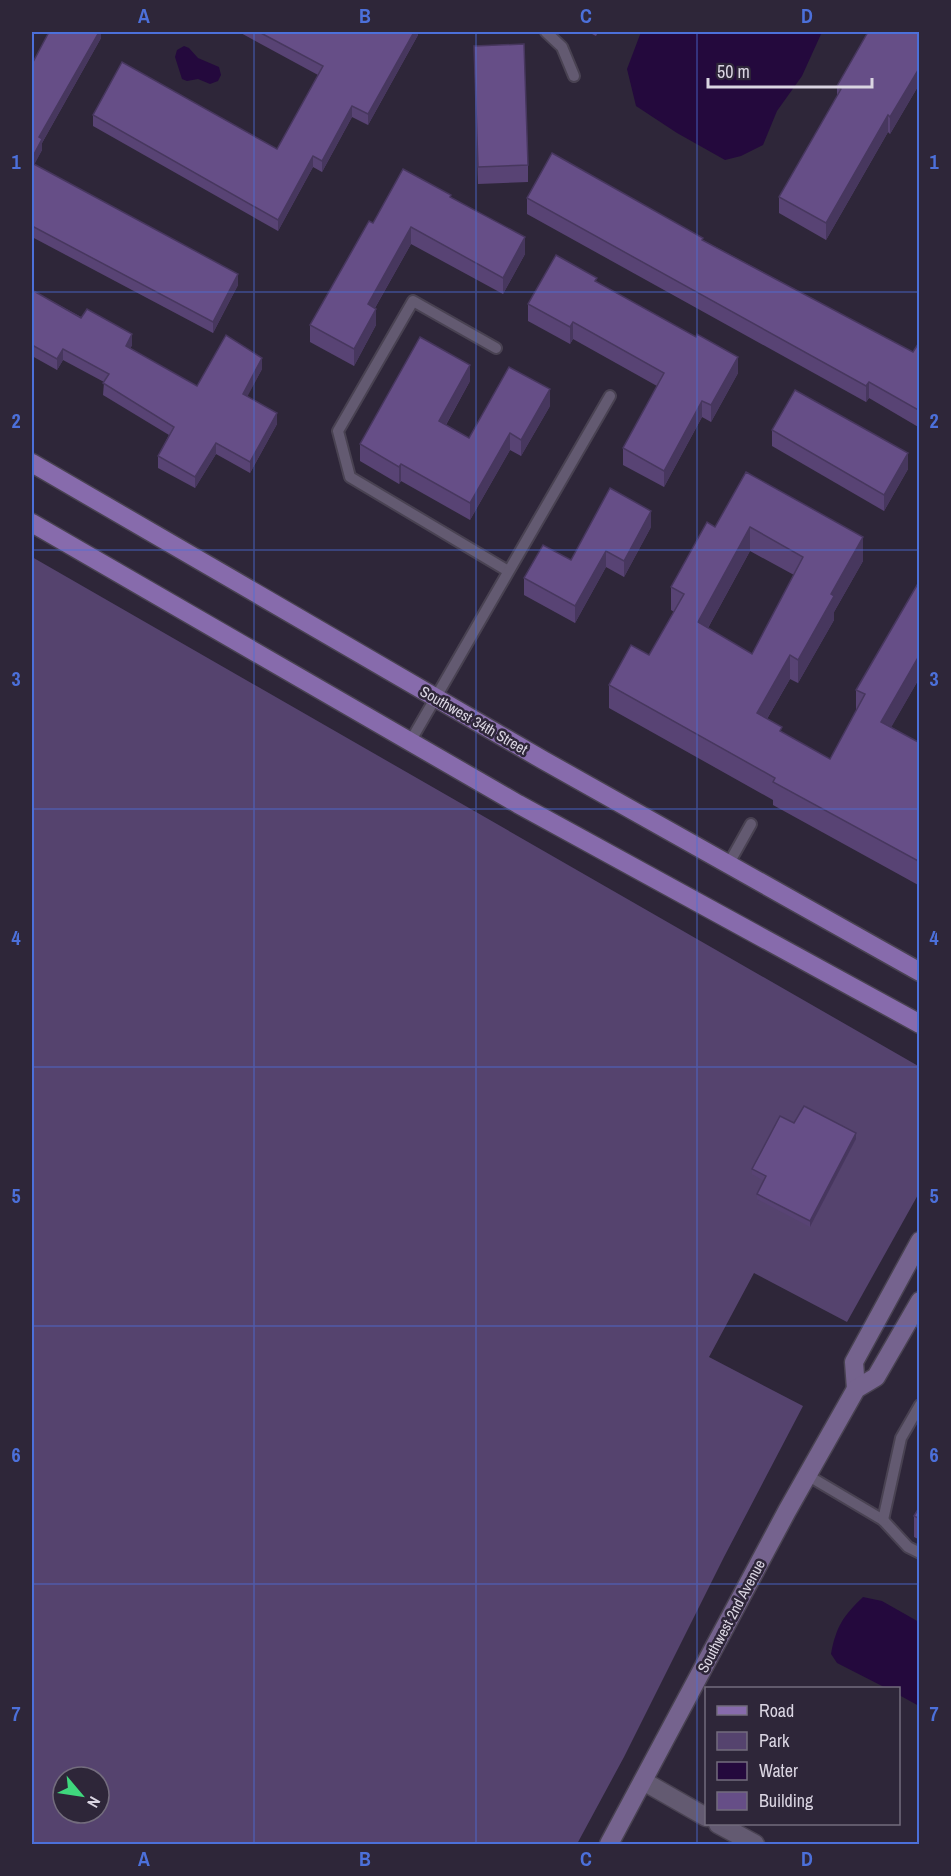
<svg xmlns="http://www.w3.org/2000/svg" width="951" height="1876" viewBox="0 0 951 1876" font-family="'Archivo Narrow',sans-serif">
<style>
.green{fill:#55436e;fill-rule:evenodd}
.water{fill:#24093d}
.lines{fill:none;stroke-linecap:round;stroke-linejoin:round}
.lane-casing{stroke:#494252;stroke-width:14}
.street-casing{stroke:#494252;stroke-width:21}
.secondary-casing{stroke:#494252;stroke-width:21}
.primary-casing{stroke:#494252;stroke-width:21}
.lane{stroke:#635a71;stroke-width:10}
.street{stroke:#635a71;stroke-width:18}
.secondary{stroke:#75638e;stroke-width:18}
.primary{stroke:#876bac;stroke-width:18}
.wall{fill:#584374;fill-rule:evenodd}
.shaded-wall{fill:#47375e}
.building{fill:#664e87;stroke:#47375e;stroke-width:1.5;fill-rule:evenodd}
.grid{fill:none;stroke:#4c70da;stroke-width:1.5;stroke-opacity:0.55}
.labels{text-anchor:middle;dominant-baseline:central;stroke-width:5;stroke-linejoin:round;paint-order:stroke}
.street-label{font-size:15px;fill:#dad5e2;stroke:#2e2639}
.neatline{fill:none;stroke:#4c70da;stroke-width:2}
.grid-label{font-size:20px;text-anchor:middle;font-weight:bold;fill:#4c70da}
</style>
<rect width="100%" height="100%" fill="#2e2639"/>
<!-- green -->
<path class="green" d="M32 557 920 1067 919 1193 847 1322 754 1273 709 1357 803 1406 724 1557 624 1757 577 1844H32ZM63 1777H99V1813H63Z"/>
<!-- water -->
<g class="water">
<polygon points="641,32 822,32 802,76 777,111 763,145 741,156 725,160 677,133 636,106 627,69"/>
<polygon points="184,46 189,48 198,58 219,67 221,75 218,81 210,84 198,79 187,81 182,79 175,57 177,50"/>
<path d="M863 1597 882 1601 919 1622V1706L899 1695 898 1688H886L837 1663 831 1654C836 1627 843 1616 863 1597Z"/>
</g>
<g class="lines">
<!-- lane casing -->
<g class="lane-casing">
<g id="lane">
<polyline points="546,32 562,47 574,76"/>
<polyline points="496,348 413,301 338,431 350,477 508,571"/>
<polyline points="410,742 610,396"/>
<polyline points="728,865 751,824"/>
<polyline points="807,1475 883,1520 908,1547 920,1553"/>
<polyline points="883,1520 901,1438 920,1405"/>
</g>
</g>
<!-- street casing -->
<g class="street-casing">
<g id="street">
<polyline points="643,1781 706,1817"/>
<polyline points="718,1824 755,1844"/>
</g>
</g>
<!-- secondary casing -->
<g class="secondary-casing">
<g id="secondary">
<polyline points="856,1389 854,1362 920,1241"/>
<polyline points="609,1844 787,1511 856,1389 876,1377 920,1301"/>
</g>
</g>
<!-- primary casing -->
<g class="primary-casing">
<g id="primary">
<polyline points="32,463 543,760 920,972"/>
<polyline points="32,523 518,804 920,1024"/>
</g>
</g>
<!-- lane -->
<use href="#lane" class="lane"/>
<!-- street -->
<use href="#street" class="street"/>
<!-- secondary -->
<use href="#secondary" class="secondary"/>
<!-- primary -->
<use href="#primary" class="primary"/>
</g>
<!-- wall -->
<g class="wall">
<polygon points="101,32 101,38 42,143 42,150 34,164 238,285 213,333 32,237 32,64"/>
<polygon points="239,32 418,32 418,35 368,125 352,117 322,172 313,167 278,231 93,126 93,115 277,149 318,75"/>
<polygon points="588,32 598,32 596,36"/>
<polygon points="920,32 920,83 890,134 888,132 826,240 779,213 779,197 837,97 837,86"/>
<polygon points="474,46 528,165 528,182 478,184"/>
<polygon points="451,198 525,254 503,294 411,244 375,308 376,325 354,366 310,342 310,325 373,223"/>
<polygon points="527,198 703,240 913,352 920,341 920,428 869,398 866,402 527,214"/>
<polygon points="597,283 738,373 711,422 702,417 664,487 623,465 623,448 657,386 573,339 570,344 528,321 528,304"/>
<polygon points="32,290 132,345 130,349 197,386 262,369 247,396 277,424 250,473 216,454 195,488 158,468 158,456 169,435 103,395 104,382 63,360 57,370 32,356"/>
<polygon points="470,381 446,425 469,438 550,406 521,456 510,450 470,520 401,481 399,484 360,461 360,444"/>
<polygon points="772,430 908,469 884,511 772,446"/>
<path d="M746 472 863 561 834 612V620L798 683 790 679 767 719 782 732 830 759 856 711V690L920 580V677L891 727 920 743V886L773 805V800L609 708V685L649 655 674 612 671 610V587L715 527ZM750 551 794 575 752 654 708 628Z"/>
<polygon points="651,527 624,577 606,567 575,623 524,595 524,578 571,560"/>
<polygon points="794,1123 856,1139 810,1227 757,1199 757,1194 764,1181 752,1174 752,1169"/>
<polygon points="920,1506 920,1540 914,1537 914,1516"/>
</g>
<!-- shaded-wall -->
<g class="shaded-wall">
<polygon points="99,32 101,32 101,38 42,143 42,150 32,169 32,158 39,137"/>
<polygon points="414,32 418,32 418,35 368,125 368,114"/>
<polygon points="920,67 920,83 890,134 890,117"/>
<polygon points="352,106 352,117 322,172 322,161"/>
<polygon points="888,115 888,132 826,240 826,223"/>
<polygon points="313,156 313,167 278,231 278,220"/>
<polygon points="411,227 411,244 368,320 368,304"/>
<polygon points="525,237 525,254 503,294 503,278"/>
<polygon points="238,274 238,285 213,333 213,322"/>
<polygon points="376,309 376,325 354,366 354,349"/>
<polygon points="573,322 573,339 570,344 570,327"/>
<polygon points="132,334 132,345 126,358 126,346"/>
<polygon points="63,349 63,360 57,370 57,359"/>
<polygon points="738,357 738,373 711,422 711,405"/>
<polygon points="262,358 262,369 243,405 243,394"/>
<polygon points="470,365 470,381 439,437 439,421"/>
<polygon points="869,382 869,398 866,402 866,386"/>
<polygon points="550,389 550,406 521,456 521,440"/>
<polygon points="702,401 702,417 664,487 664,471"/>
<polygon points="277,413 277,424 250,473 250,462"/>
<polygon points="510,433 510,450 470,520 470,503"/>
<polygon points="216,443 216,454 195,488 195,477"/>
<polygon points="908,453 908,469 884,511 884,495"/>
<polygon points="401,464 401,481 399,484 399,467"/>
<polygon points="651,511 651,527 624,577 624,561"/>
<polygon points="750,527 750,551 698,646 698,622"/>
<polygon points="863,537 863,561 834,612 834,620 798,683 798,660 831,594"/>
<polygon points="606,551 606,567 575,623 575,606"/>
<polygon points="920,654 920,677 881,745 881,722"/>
<polygon points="790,655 790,679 757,736 757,713"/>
<polygon points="856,1133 856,1139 810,1227 810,1221"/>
</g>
<!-- building -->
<g class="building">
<polygon points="49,32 99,32 39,137 42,139 32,158 32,64"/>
<polygon points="259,32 414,32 368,114 352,106 322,161 313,156 278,220 93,115 122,62 277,149 323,66"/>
<polygon points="868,32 920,32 920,67 890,117 888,115 826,223 779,197 841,89 837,86"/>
<polygon points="524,44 528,165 478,167 474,46"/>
<polygon points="552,153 703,238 702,240 913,352 920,341 920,411 869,382 866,386 527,198"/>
<polygon points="32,163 238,274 213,322 32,226"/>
<polygon points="403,169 451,195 450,197 525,237 503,278 411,227 368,304 376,309 354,349 310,325 369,221 373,223"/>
<polygon points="556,255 597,278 595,281 696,337 697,334 738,357 711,405 702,401 664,471 623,448 664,373 573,322 570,327 528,304"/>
<polygon points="32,290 81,318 87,309 132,334 126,346 197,386 226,335 262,358 243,394 277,413 250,462 216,443 195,477 158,456 174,427 103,383 109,374 63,349 57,359 32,345"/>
<polygon points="420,337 470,365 439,421 469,438 509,367 550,389 521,440 510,433 470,503 401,464 399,467 360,444"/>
<polygon points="795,390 908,453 884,495 772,430"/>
<path d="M746 472 863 537 831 594 834 596 798 660 790 655 757 713 782 727 780 731 830 759 865 694 856 690 920 580V654L881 722 920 743V862L773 782 775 778 609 685 631 645 649 655 684 594 671 587 707 522 715 527ZM750 527 803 557 752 654 698 622Z"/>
<polygon points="610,488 651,511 624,561 606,551 575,606 524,578 543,545 571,560"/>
<polygon points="804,1106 856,1133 810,1221 757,1194 766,1176 752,1169 780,1116 794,1123"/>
<polygon points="920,1506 920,1519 914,1516"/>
</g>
<!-- grid -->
<path class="grid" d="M254 32V1844M476 32V1844M697 32V1844M32 292H920M32 550H920M32 809H920M32 1067H920M32 1326H920M32 1584H920"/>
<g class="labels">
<!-- street labels -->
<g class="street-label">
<text transform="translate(474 720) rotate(30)">Southwest 34th Street</text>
<text transform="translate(731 1616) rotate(-62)">Southwest 2nd Avenue</text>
</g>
</g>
<!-- border -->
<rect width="951" height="1876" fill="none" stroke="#2e2639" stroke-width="66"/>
<!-- legend -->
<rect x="705" y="1687" width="195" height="138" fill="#2e2639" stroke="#736c7d" stroke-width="1.5"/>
<rect x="717" y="1706" width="30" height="9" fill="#876bac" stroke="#736c7d" stroke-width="1.5"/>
<text x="759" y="1717" font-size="18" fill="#dad5e2">Road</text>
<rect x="717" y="1732" width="30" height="18" fill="#55436e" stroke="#736c7d" stroke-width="1.5"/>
<text x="759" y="1747" font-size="18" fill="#dad5e2">Park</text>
<rect x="717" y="1762" width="30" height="18" fill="#24093d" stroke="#736c7d" stroke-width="1.5"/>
<text x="759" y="1777" font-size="18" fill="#dad5e2">Water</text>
<rect x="717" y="1792" width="30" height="18" fill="#664e87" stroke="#736c7d" stroke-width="1.5"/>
<text x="759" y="1807" font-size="18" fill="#dad5e2">Building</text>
<!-- north arrow -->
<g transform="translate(81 1795) rotate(119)"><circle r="28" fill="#2e2639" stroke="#736c7d" stroke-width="1.5"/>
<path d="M0-4.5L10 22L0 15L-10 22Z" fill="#3fd77d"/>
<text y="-9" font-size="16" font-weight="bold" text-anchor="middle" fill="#dad5e2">N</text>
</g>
<!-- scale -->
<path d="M708 78v9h164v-9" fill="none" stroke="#dad5e2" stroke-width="3"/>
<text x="717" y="78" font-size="18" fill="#dad5e2" stroke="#2e2639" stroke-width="4.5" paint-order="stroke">50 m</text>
<rect x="33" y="33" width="885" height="1810" class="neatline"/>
<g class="grid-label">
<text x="144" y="23">A</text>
<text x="365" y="23">B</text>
<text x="586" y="23">C</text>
<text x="807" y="23">D</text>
<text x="16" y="169">1</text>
<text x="934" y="169">1</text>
<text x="16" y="428">2</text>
<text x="934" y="428">2</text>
<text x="16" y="686">3</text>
<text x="934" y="686">3</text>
<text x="16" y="945">4</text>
<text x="934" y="945">4</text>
<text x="16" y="1203">5</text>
<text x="934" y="1203">5</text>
<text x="16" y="1462">6</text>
<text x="934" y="1462">6</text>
<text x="16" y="1721">7</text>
<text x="934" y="1721">7</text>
<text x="144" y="1866">A</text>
<text x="365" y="1866">B</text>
<text x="586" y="1866">C</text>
<text x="807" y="1866">D</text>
</g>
</svg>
